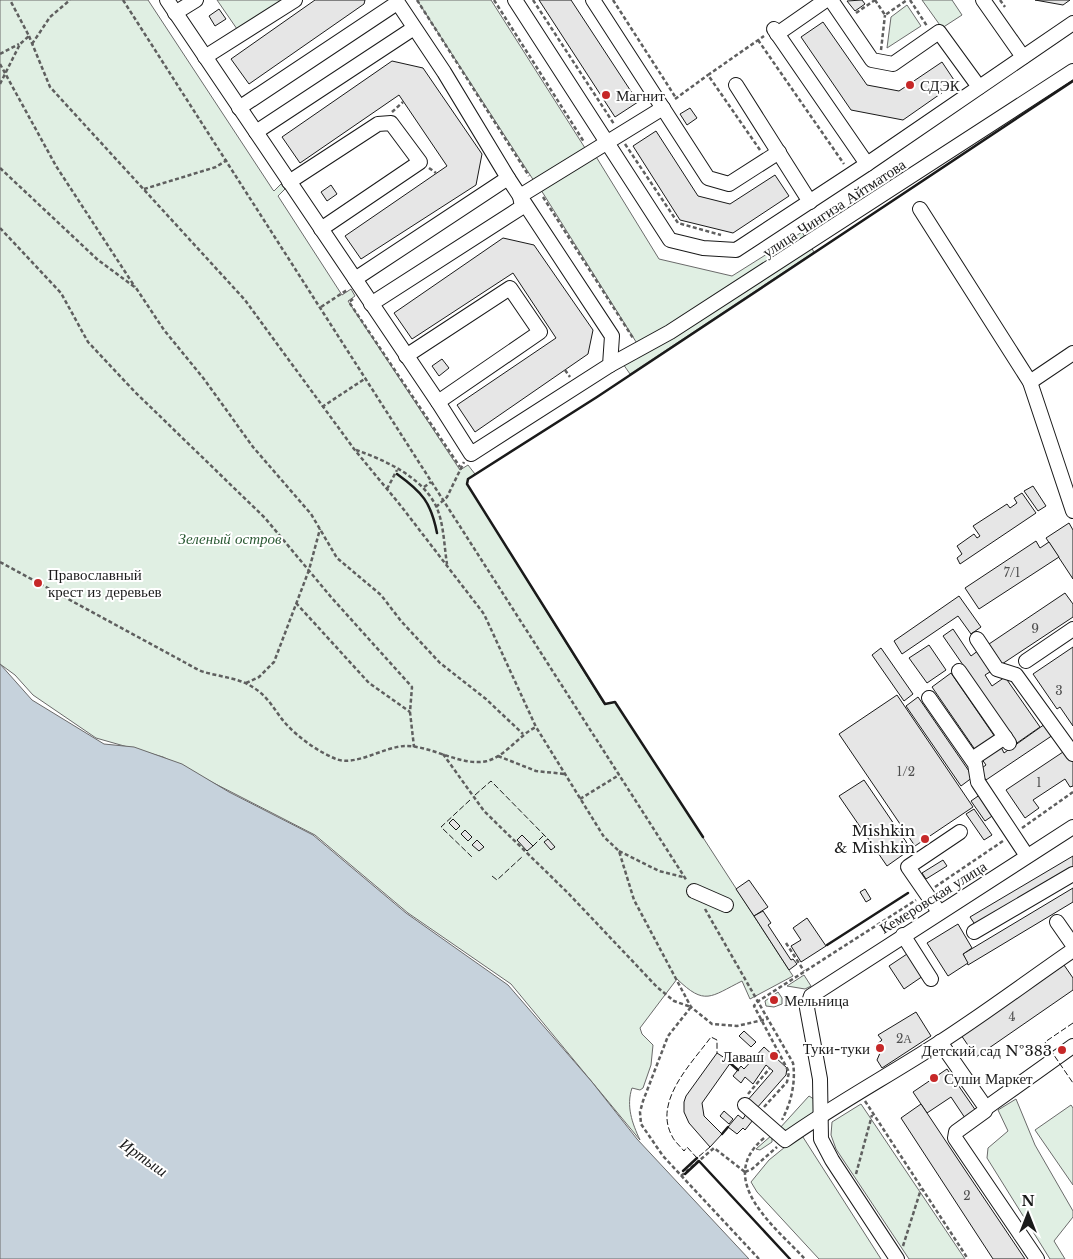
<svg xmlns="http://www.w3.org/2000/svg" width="1073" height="1259" viewBox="0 0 1073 1259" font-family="'Libre Baskerville',serif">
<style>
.green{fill:#e0efe3;stroke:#6a6a6a}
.water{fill:#c6d2dc;stroke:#6a6a6a}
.building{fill:#e6e6e6;stroke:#1a1a1a}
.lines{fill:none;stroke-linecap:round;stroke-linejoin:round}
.minor-casing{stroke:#1a1a1a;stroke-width:16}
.path{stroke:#5f5f5f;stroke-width:2.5;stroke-dasharray:4 2.5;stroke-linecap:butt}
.minor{stroke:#fff;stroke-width:14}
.fence{stroke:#1a1a1a;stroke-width:1;stroke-dasharray:6 2.5;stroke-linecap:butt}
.wall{stroke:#1a1a1a;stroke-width:2.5}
.poi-dot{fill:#c62828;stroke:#fff;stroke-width:2}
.labels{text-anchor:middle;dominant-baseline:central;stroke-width:4;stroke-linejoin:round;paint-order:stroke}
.number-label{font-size:12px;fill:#4d4d4d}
.poi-label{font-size:15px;fill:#1a1a1a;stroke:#fff;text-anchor:start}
.street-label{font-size:15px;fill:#1a1a1a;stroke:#fff}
.park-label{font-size:15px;font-style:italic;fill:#2b5a34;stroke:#fff}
.water-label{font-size:16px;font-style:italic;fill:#1a1a1a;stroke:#fff}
</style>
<rect width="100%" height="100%" fill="#fff"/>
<!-- green -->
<g class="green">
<path d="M0 0H148L273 190 274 191 281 184 285 189 278 196 342 295 351 289 355 296 348 301 460 470 468 465 475 474 468 479 467 484 604 704 615 702 789 970 793 976 750 999 742 981C710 997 705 1006 677 979L640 1028 642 1034 653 1045 651 1065 643 1088 640 1090 632 1088C626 1106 632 1123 640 1140L511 984 408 913 315 835 163 757 96 738 33 695 15 675 0 664Z"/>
<polygon points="217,0 282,0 237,29"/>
<polygon points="417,0 491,0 585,148 534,181"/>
<polygon points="922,0 952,0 962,15 942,28"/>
<polygon points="907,5 921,26 887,48 891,17"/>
<polygon points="595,155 659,259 732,276 802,232 814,252 630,374 621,361 638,345 541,190"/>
<polygon points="804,975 811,986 805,989 787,986"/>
<polygon points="778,992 782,998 782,1004 774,1007 766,1006 765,1001"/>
<polygon points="809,1096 817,1101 813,1113 789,1131 779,1129"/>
<polygon points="1016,1099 1035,1145 1073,1211 1073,1217 1054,1241 1065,1259 1050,1259 987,1158 988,1148 1008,1131 998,1110"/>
<polygon points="861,1104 965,1259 909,1259 836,1149 831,1135 832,1122"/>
<polygon points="1071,1105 1073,1108 1073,1185 1035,1130"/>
<polygon points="801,1134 881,1259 819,1259 757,1192 751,1182 769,1160"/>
<polygon points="772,1135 772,1142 760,1150 756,1149"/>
</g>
<!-- water -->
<polygon class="water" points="0,664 32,700 104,744 134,747 182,764 229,792 313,835 406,913 508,985 592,1082 637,1139 749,1259 0,1259"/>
<!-- building -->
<g class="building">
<polygon points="315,0 365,0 364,4 249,84 231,59"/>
<polygon points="539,0 571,0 638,102 615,117"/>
<polygon points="862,0 865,4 855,11 847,1"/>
<polygon points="1035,0 1070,0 1063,5"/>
<polygon points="219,9 226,19 215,26 209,16"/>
<polygon points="823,22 867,85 899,91 942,62 956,83 903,120 851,110 801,37"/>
<polygon points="392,61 423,68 482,154 476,185 361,259 345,236 447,166 399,95 300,163 282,137"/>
<polygon points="690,108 697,118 687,125 680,114"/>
<polygon points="656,131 698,196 730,204 775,175 789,196 733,233 680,220 633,146"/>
<polygon points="331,185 337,194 327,201 321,192"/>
<polygon points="503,238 534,245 593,330 588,354 475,432 457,405 556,338 513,273 412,339 394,313"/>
<polygon points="442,359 449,368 439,376 432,366"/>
<polygon points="1033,486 1046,506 1038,511 1024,491"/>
<polygon points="1022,493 1036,513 960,564 957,558 962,554 957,546 974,534 977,538 980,536 973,526 1007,504 1010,508 1017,503 1014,498"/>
<polygon points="1069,523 1073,530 1073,579 1046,538"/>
<polygon points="1036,541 1040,548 1049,542 1059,557 979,609 965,588"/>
<polygon points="1065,593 1073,604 1073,617 1002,664 989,644"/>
<polygon points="959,596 981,627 971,634 958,616 902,654 894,641"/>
<polygon points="953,629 971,656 979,650 993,670 985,675 992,686 1005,677 1040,727 1017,743 943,636"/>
<polygon points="929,645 946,670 927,683 909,658"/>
<polygon points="1073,647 1073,726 1060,707 1057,709 1033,674"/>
<polygon points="881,648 913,694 904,701 872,655"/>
<polygon points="951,673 995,737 976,751 932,687"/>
<polygon points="897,695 973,807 915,846 839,734"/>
<polygon points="918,697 973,777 961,786 906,706"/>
<polygon points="1045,724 1053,735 986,780 979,770 986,765 981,758 1000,745 1004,753"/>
<polygon points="1066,750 1073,760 1073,786 1070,787 1065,779 1033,800 1039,808 1025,818 1006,790"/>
<polygon points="864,780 911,849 887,866 839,796"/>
<polygon points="981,794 995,814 985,821 971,801"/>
<polygon points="974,809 992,835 984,840 966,814"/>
<polygon points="453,819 460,826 456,830 449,823"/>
<polygon points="465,830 472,837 468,841 461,834"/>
<polygon points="522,835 533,846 527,851 517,840"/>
<polygon points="548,839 555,847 551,850 544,842"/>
<polygon points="477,840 484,847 479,851 472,845"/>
<polygon points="1073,856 1073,868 976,926 970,917"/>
<polygon points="943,860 947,866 926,879 922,873"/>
<polygon points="749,880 768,907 754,916 736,889"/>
<polygon points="1073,888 1073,902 968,965 963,954"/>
<polygon points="865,889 871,899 866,902 860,892"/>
<polygon points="763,911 771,923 768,925 791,960 793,959 797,964 789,970 754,916"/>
<polygon points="807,918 826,946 801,962 791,946 801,940 793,928"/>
<polygon points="958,924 972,948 963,954 968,963 948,976 927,943"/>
<polygon points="907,954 923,976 904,989 889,966"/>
<polygon points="1064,965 1073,978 1073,990 976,1057 961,1035"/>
<polygon points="916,1012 931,1036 882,1068 877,1060 880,1053 875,1046 882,1040 878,1035"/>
<polygon points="744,1031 756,1042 751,1047 739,1036"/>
<polygon points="764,1047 787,1068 786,1075 756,1109 747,1101 773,1071 766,1065 753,1084 745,1077 741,1083 733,1076 741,1066 744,1069"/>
<polygon points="717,1053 731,1062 702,1103 704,1116 722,1134 710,1147 689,1123 684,1112 684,1102 686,1096"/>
<polygon points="947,1069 976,1111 965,1118 951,1097 927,1113 913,1092"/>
<polygon points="921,1104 967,1173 1025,1259 993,1259 901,1118"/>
<polygon points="724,1111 733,1119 729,1124 720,1116"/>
<polygon points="746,1114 753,1120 745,1130 743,1128 737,1134 728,1127 738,1115 743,1119"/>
</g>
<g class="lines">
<!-- minor casing -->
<g class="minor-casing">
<g id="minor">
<polyline points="167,0 438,402 471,454 610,365 612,336 508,178 444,72 396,0"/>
<polyline points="515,0 670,240 703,248 736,250 867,164 1073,23"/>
<polyline points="593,0 708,178 729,184 779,152"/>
<polyline points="831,0 872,60 893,64 939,32 979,87"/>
<polyline points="983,0 1023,57"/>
<polyline points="175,13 196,0"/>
<polyline points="774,29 867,164"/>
<polyline points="777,34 826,0"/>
<polyline points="205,57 295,0"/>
<polyline points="736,85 810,202"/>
<polyline points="239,108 397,3"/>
<polyline points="256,132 414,28"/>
<polyline points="289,182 378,124 391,123 420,162 321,229"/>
<polyline points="920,209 1030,382 1073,511"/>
<polyline points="355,279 508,178"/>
<polyline points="371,304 522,207 520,196 663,108"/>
<polyline points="406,356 510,288 540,332 438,402"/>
<polyline points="610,365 670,332 1073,71"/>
<polyline points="1030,382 1073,353"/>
<polyline points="977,639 997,669 1016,675 1073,754"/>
<polyline points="1026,661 1073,629"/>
<polyline points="959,671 1009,743"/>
<polyline points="929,698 975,764 978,782 1027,856"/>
<polyline points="972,759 1005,737"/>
<polyline points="694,891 726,905"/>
<polyline points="939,912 908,867 960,832"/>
<polyline points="1057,922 1073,945"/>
<polyline points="974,932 1073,874"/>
<polyline points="903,935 931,979"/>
<polyline points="940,1042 986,1108 985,1111 956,1132 955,1138 1037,1259"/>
<path d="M745 1105 785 1140C834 1105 888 1076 939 1043 984 1014 1028 981 1073 950"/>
<polyline points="986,1108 1073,1046"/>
<polyline points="897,1259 832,1160 821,1139 820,1079 807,1008 811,996 1073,827"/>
</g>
</g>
<!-- path -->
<g class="path">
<polyline points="123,0 687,881"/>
<polyline points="417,0 529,176"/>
<polyline points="494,0 584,142"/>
<polyline points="533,0 614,124"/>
<polyline points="613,0 676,98"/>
<polyline points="875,0 885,15 907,0"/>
<polyline points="910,0 927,26"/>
<polyline points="1000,0 1005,7"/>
<polyline points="856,13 875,0"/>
<polyline points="29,36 50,87 245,300 354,449 401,506 484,614 536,727 604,837 619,851 634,900 691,1007 712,1024 737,1026 767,1019"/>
<polyline points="758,40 844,164"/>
<polyline points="32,44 50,17 70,0"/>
<polyline points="881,50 885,15"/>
<polyline points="0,54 19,44"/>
<polyline points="0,64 56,166 135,287"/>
<polyline points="0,84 20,44 29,36 10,0"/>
<polyline points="675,99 708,75"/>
<polyline points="392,112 403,102"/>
<polyline points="625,144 678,223 721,235"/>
<polyline points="760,150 708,75 764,36"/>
<polyline points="0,168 98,260 136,288 164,330 204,379 253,447 311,514 337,558 381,595 401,621 440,663 486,699 523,734"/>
<polyline points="429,168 436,173"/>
<polyline points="144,189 216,167 227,160"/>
<polyline points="543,197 633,338"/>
<polyline points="0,228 61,293 88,342 135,392 265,518 331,597 412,687 410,712 414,747"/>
<polyline points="353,299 349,302 460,467"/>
<polyline points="321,307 347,290"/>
<polyline points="565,370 570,377"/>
<polyline points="322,407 366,378"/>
<path d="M356 450C385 460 422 477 436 506 444 523 444 546 447 564"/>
<polyline points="424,487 431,482"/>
<polyline points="387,489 397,470"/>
<polyline points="436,507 447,497 464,462"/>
<path d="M0 562 184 662C190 665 197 670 204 672 221 677 240 678 254 688 270 698 275 712 287 725 300 739 319 752 336 759 355 767 385 746 406 746 433 746 461 767 487 761 506 756 519 735 536 727"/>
<polyline points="296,603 369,683 410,712"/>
<polyline points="246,683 259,677 274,662 309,570 320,529"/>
<polyline points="443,754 484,811 568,893 657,987 674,1001 691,1007 668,1036 643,1101 640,1112 641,1124 663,1156 759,1259"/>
<polyline points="498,756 536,771 565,774"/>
<polyline points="580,799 619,775"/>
<polyline points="1022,828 1073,792"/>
<polyline points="619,851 659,871 683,877"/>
<polyline points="935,887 1003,841"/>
<path d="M705 909 793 1063C796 1082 791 1103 782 1120"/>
<polyline points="786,943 804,971"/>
<polyline points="777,1059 781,1054"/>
<polyline points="748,1094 770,1068"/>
<polyline points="865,1101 968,1259"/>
<polyline points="764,1107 787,1082 789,1072 754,1006 757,1002 916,900"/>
<path d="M764 1138C714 1180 775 1227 805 1259"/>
<polyline points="745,1172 752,1169 777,1147"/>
<polyline points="856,1174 872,1115"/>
<polyline points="681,1176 714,1148 745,1172"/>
<polyline points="903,1246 921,1189"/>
</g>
<!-- minor -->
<use href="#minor" class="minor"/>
<!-- fence -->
<g class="fence">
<polyline points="475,795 491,781 548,839"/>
<polyline points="470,800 441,827 472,857"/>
<polyline points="533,846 544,835"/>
<polyline points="492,876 497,880 523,856"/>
<polyline points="1073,1023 1045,1042 1073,1083"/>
<path d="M710 1147 697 1158 687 1147 684 1151C680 1146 674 1141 672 1136 653 1101 692 1063 711 1037L717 1040V1053"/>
</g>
<!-- wall -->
<g class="wall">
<path d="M397 474C422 492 431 502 437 533"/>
<polyline points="703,837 615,702 605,704 467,484 468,479 597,397 1073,81"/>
<polyline points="827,945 908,893"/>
<polyline points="730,1063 738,1070"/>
<polyline points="722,1134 728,1127"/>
<polyline points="683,1171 697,1158"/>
<polyline points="685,1174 699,1161 790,1259"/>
</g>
</g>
<!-- markers -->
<g class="poi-dot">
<circle cx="910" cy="85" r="5"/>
<circle cx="606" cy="95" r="5"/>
<circle cx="38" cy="583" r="5"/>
<circle cx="925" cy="839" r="5"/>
<circle cx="774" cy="1000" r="5"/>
<circle cx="880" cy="1048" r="5"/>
<circle cx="1062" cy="1050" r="5"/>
<circle cx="774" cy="1056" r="5"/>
<circle cx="934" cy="1078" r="5"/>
</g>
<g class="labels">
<!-- number labels -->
<g class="number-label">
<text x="1012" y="572">7/1</text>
<text x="1035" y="628">9</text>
<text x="1059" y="690">3</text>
<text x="906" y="771">1/2</text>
<text x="1039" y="782">1</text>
<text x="1012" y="1016">4</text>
<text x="904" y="1038">2А</text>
<text x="967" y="1195">2</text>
</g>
<!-- poi labels -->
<g class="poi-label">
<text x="920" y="85">СДЭК</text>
<text x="616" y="95">Магнит</text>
<text x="48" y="574">Православный<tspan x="48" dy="17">крест из деревьев</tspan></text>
<text x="915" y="830" text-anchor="end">Mishkin<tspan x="915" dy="17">&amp; Mishkin</tspan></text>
<text x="784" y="1000">Мельница</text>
<text x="870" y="1048" text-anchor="end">Туки-туки</text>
<text x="1052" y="1050" text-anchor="end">Детский сад №383</text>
<text x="764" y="1056" text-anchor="end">Лаваш</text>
<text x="944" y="1078">Суши Маркет</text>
</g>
<!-- street labels -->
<g class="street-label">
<text transform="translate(834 208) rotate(-33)">улица Чингиза Айтматова</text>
<text transform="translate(933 897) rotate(-32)">Кемеровская улица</text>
</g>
<!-- park labels -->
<g class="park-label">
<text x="230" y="538">Зеленый остров</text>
</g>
<!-- water labels -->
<g class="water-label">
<text transform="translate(144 1157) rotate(35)">Иртыш</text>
</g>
</g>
<!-- north arrow -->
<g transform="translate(1028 1214)" stroke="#ffffff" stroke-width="4" paint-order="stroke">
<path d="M0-4L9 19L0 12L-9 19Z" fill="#1a1a1a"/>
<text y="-8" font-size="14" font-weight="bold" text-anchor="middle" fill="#1a1a1a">N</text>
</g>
</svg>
